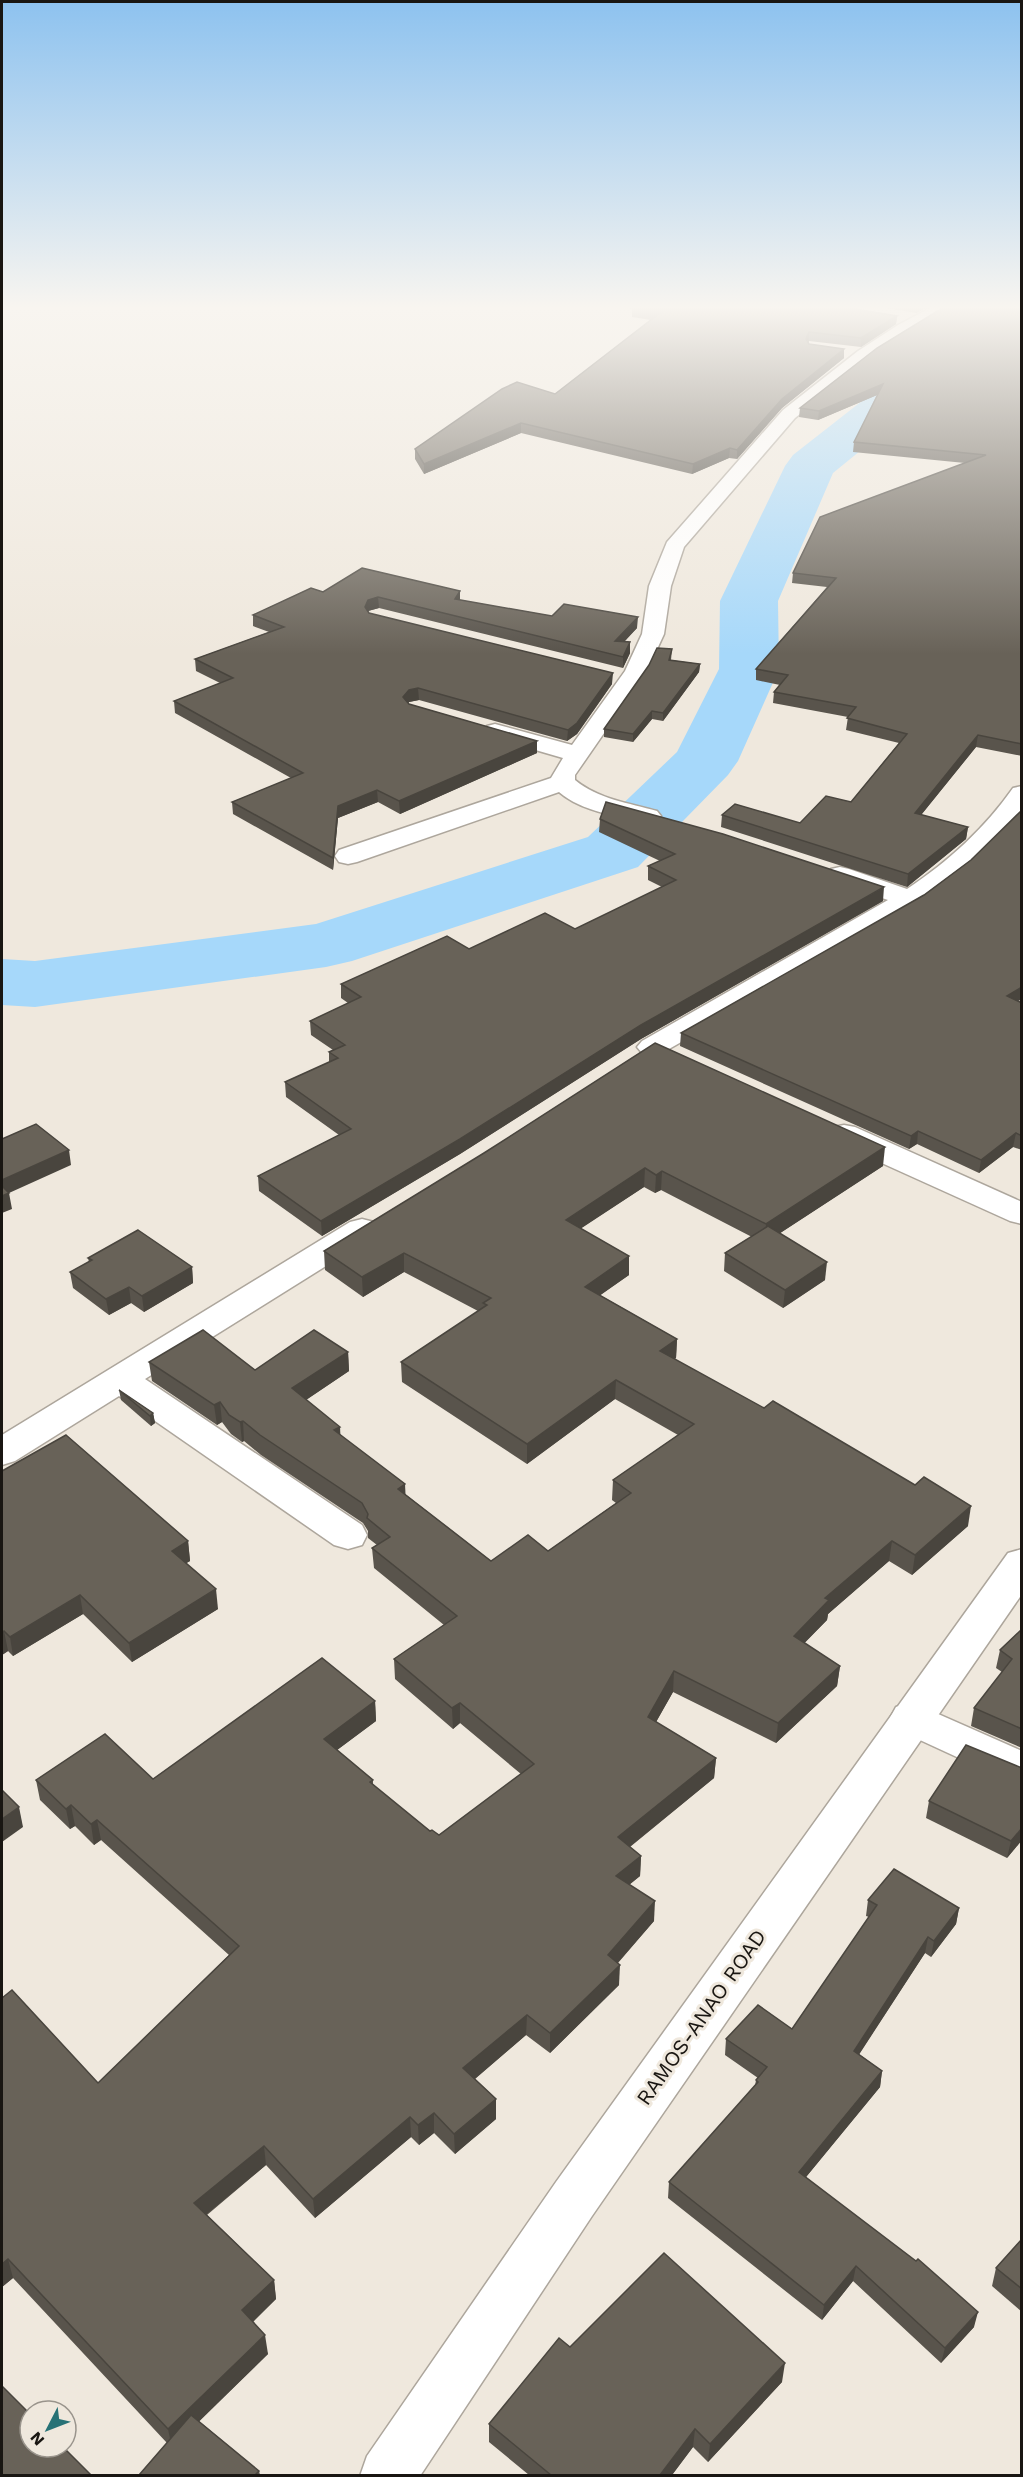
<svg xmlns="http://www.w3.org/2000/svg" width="1023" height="2477" viewBox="0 0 1023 2477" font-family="'Work Sans',sans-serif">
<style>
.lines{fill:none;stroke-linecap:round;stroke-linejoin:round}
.river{fill:#a6d8fa;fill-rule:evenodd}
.minor-casing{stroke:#ada69c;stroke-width:3}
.major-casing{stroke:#ada69c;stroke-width:3}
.minor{fill:#fff;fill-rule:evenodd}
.major{fill:#fff;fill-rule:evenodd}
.wall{fill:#59544c}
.shaded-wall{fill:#49453e}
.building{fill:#686258;stroke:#49453e;stroke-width:1.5}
.labels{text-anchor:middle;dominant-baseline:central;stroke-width:6;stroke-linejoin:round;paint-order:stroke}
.near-street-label{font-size:21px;fill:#191612;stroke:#efe8dd}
</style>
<rect width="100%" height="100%" fill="#efe8dd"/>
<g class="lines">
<!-- river -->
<polygon class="river" points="982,307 1022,307 1022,319 833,473 778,601 779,669 738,761 728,775 638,867 352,961 326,967 35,1007 2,1005 2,959 35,961 316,924 588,837 677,752 719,669 720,601 785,466 793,455"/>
<!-- minor casing -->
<g class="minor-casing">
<g id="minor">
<path d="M932 307H953L870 358 795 418 684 547 671 586 664 634 647 671 575 775V780C598 799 629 803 657 811L661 816 657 821 648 824C619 816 582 812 559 792L357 862 348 864 339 862 335 856 339 850 551 778 563 758 487 736 483 731 487 726 495 724 572 745 625 671 642 634 649 586 667 542 783 410 858 351 898 325Z"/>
<path d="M1022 786V812L1012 825 991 849 942 889 921 905 662 1053 652 1056 642 1053 637 1047 642 1041 888 900 831 881 827 875 831 869 840 867 849 869 907 889C949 861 984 829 1013 788Z"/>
<polygon points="844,1125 855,1127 1022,1202 1022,1224 1010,1221 833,1141 828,1134 833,1127"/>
<polygon points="362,1219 374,1222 378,1229 374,1236 145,1379 362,1525 367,1535 362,1545 348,1549 334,1545 119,1396 15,1461 2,1465 2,1435 350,1222"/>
<polygon points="911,1702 1022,1751 1022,1787 896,1729 890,1718 896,1707"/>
</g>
</g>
<!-- major casing -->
<g class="major-casing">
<polygon id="major" points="1022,1549 1022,1594 592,2216 420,2476 360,2476 367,2456 556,2182 1008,1553"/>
</g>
<!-- minor -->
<use href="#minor" class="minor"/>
<!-- major -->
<use href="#major" class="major"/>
</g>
<!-- wall -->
<g class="wall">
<polygon points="881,307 927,307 916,313"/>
<polygon points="1022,307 1022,756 976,747 921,815 968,827 966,839 907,887 721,827 722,815 800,823 851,802 899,743 846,730 848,717 773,703 774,692 780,685 756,680 756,669 827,587 792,583 793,573 965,463 853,452 854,442 877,395 818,420 799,417 800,408"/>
<polygon points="632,308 897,316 896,324 861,347 809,341 808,342 809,344 844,349 844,358 782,408 737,459 729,458 692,474 521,433 424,474 415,459 415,449 555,394 651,320 632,317"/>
<polygon points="323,592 460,600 552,616 637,628 624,641 630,642 630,653 623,668 379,608 368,611 369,613 612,684 577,734 567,741 419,700 409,702 408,703 409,704 537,741 537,753 400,814 378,802 338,818 333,870 233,814 232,802 291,778 175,713 174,701 220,683 196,671 195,659 269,632 253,626 253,615"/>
<polygon points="672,649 671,660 700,664 699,672 663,721 652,719 633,742 604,737 604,729"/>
<polygon points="600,819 883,901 641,1039 460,1154 322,1236 259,1191 258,1176 339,1135 286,1097 285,1082 329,1062 329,1052 333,1050 311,1035 310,1021 348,1003 341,998 341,984 469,949 575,929 662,887 648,880 648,866 660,861 599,832"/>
<polygon points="971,860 1018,1001 1022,1003 1022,1150 1013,1147 979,1173 917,1144 909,1149 680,1046 681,1033 924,895"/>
<polygon points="484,1153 883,1166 780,1233 825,1280 783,1308 724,1271 725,1253 752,1237 661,1190 655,1193 644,1187 581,1228 629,1275 600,1295 677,1339 676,1358 674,1359 968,1526 912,1575 889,1561 828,1614 827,1620 804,1643 840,1666 837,1686 776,1743 673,1692 656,1722 716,1758 714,1778 630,1847 641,1856 640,1876 629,1885 654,1921 618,1963 619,1985 550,2053 526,2035 475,2079 496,2099 496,2119 455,2154 434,2133 419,2145 411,2137 315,2218 266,2165 207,2215 274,2280 276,2299 253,2322 268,2354 199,2421 259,2471 260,2475 139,2475 167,2443 13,2278 2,2287 2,1998 98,2083 229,1955 101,1840 94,1845 75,1826 70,1829 40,1800 36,1780 153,1779 375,1701 376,1721 337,1750 373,1780 373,1785 430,1831 439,1835 521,1774 460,1723 453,1729 395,1679 394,1659 444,1625 374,1568 372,1548 377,1545 368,1538 368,1531 363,1523 261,1455 244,1441 242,1442 231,1434 222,1422 217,1425 152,1381 149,1362 255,1370 348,1352 349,1371 306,1400 340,1435 405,1484 405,1494 491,1561 548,1551 616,1503 612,1500 613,1480 678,1435 615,1399 527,1464 402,1382 401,1362 478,1311 404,1272 363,1297 325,1270 324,1251"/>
<polygon points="88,1258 192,1267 193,1283 144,1312 131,1303 109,1315 73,1288 70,1272 89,1262"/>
<polygon points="119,1390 153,1413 155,1423 151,1426 121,1400"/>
<polygon points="2,1471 188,1541 190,1561 186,1563 218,1609 132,1662 83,1614 13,1656 8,1651 2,1655"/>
<polygon points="1022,1629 1022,1748 971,1726 974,1708 1002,1672 996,1668 1000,1650"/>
<polygon points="929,1801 1022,1840 1007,1858 926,1818"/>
<polygon points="868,1900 959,1908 956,1924 931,1957 925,1953 859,2054 882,2071 880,2087 806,2177 974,2327 941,2363 853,2281 822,2320 668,2198 669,2182 755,2086 756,2080 758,2078 725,2055 726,2039 792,2029 869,1917 866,1916"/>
<polygon points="1022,2239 1022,2312 992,2286 996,2268"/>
<polygon points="570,2347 782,2382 708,2462 693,2447 672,2475 529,2475 489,2442 489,2424"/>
</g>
<!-- shaded-wall -->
<g class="shaded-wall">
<polygon points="916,307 927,307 916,313"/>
<polygon points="897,316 896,324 861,347 861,338"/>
<polygon points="809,332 809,341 805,348 806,339"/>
<polygon points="844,349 844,358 782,408 737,459 737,450 782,399"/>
<polygon points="883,384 882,393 818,420 819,411"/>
<polygon points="521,423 521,433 424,474 424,464"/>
<polygon points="730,448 729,458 692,474 693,464"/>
<polygon points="460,591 460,602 455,599"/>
<polygon points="378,597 379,608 368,611 365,618 365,607 368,600"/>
<polygon points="638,617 637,628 615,652 615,641"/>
<polygon points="630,642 630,653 623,668 623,657"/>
<polygon points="700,664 699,672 663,721 663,713"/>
<polygon points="613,673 612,684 577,734 567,741 568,730"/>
<polygon points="418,688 419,700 409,702 404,709 403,697 409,690"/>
<polygon points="652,711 652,719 633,742 633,734"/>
<polygon points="978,735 976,747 913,825 915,813"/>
<polygon points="537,741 537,753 400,814 399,801"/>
<polygon points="377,790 378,802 338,818 333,870 333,858 338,806"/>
<polygon points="968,827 966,839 907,887 908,874"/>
<polygon points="884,887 883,901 641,1039 460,1154 322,1236 321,1221 641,1025"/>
<polygon points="1022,987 1022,999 1005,1008 1007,996"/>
<polygon points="918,1131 917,1144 909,1149 911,1136"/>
<polygon points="1016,1133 1013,1147 979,1173 981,1160"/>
<polygon points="885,1147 883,1166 765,1243 766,1224"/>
<polygon points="69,1150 71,1165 9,1193 12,1209 2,1213 2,1180"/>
<polygon points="645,1168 644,1187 565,1239 566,1220"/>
<polygon points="662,1171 661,1190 655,1193 656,1175"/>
<polygon points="404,1253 404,1272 363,1297 362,1277"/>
<polygon points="629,1256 629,1275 585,1306 585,1287"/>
<polygon points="827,1262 825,1280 783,1308 785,1290"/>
<polygon points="192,1267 193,1283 144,1312 142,1296"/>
<polygon points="129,1287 131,1303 109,1315 106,1299"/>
<polygon points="677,1339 676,1358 659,1371 660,1351"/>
<polygon points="348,1352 349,1371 294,1408 292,1388"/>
<polygon points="616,1380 615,1399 527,1464 527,1444"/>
<polygon points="220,1402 222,1422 217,1425 214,1405"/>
<polygon points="153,1413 155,1423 151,1426 150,1416"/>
<polygon points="243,1421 244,1441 242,1442 240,1422"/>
<polygon points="340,1427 341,1446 334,1430"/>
<polygon points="405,1484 406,1504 398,1489"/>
<polygon points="971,1506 968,1526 912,1575 915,1555"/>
<polygon points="188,1541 190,1561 175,1570 172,1551"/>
<polygon points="892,1541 889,1561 828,1614 827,1620 792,1656 794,1636 825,1598"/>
<polygon points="216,1589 218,1609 132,1662 129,1643"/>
<polygon points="80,1595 83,1614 13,1656 10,1637"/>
<polygon points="4,1631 8,1651 2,1655 2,1633"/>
<polygon points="840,1666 837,1686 776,1743 778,1723"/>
<polygon points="674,1671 673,1692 647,1738 648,1717"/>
<polygon points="375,1701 376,1721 325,1759 324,1739"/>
<polygon points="460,1703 460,1723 453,1729 452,1708"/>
<polygon points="716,1758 714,1778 617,1857 618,1837"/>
<polygon points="71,1805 75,1826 70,1829 66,1809"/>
<polygon points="19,1807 23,1827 2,1842 2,1819"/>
<polygon points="97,1820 101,1840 94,1845 91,1824"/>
<polygon points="1022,1828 1022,1840 1007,1858 1011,1841"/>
<polygon points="641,1856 640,1876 615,1896 616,1876"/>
<polygon points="655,1901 654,1921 607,1975 608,1955"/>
<polygon points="959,1908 956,1924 931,1957 934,1941"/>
<polygon points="928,1937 925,1953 851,2067 854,2051"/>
<polygon points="620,1965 619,1985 550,2053 550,2033"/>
<polygon points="527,2015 526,2035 464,2088 463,2068"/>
<polygon points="882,2071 880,2087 797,2188 799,2172"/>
<polygon points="496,2099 496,2119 455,2154 454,2134"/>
<polygon points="434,2113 434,2133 419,2145 418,2125"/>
<polygon points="410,2117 411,2137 315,2218 313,2199"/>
<polygon points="264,2146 266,2165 197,2222 194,2203"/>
<polygon points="8,2259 13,2278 2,2287 2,2264"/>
<polygon points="856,2266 853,2281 822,2320 824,2305"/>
<polygon points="274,2280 276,2299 244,2330 242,2310"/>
<polygon points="978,2312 974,2327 941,2363 945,2348"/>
<polygon points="265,2335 268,2354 172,2448 168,2429"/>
<polygon points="785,2363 782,2382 708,2462 710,2444"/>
<polygon points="695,2429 693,2447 672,2475 660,2475"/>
</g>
<!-- building -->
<g class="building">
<polygon points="634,307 843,307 897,316 861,338 809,332 806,339 809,344 844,349 782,399 737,450 730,448 693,464 521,423 424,464 415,449 502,389 517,382 555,394 661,312 632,308"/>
<polygon points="944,307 1022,307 1022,744 978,735 915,813 968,827 908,874 722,815 735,804 800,823 826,796 851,802 907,734 847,718 856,707 774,692 788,675 756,669 836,578 793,573 820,517 986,455 854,442 883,384 819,411 800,408 877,348"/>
<polygon points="362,568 460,591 455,599 552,616 564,604 638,617 615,641 630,642 623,657 378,597 368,600 365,607 369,613 613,673 577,723 568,730 418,688 409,690 403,697 409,704 537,741 399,801 377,790 338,806 333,858 232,802 303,773 174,701 233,678 195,659 284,627 253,615 311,588 323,592"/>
<polygon points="657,648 672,649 669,660 700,664 663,713 652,711 633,734 604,729 649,665"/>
<polygon points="606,802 723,834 884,887 641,1025 460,1139 321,1221 258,1176 351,1129 285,1082 338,1058 329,1052 345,1045 310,1021 361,997 341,984 447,936 469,949 545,913 575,929 676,880 648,866 675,854 600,819"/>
<polygon points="1022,810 1022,987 1007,996 1022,1003 1022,1136 1016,1133 981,1160 918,1131 911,1136 681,1033 924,895 971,860"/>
<polygon points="655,1043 885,1147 766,1224 662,1171 656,1175 645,1168 566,1220 629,1256 585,1287 677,1339 660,1351 764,1408 773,1401 915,1485 924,1477 971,1506 915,1555 892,1541 825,1598 829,1600 794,1636 840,1666 778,1723 674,1671 648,1717 716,1758 618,1837 641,1856 616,1876 655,1901 608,1955 620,1965 550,2033 527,2015 463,2068 496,2099 454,2134 434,2113 418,2125 410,2117 313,2199 264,2146 194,2203 274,2280 242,2310 265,2335 168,2429 8,2259 2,2264 2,1998 12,1990 98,2083 239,1946 97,1820 91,1824 71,1805 66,1809 36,1780 105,1734 153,1779 322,1658 375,1701 324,1739 373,1780 370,1782 430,1831 432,1830 439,1835 534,1764 460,1703 452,1708 394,1659 457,1616 372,1548 390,1537 367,1518 368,1514 362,1503 260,1435 243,1421 240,1422 229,1415 220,1402 214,1405 149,1362 203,1330 255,1370 314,1330 348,1352 292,1388 340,1427 334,1430 405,1484 398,1489 491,1561 528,1535 548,1551 631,1493 613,1480 694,1424 616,1380 527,1444 401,1362 487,1305 483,1303 491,1298 404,1253 362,1277 324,1251 484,1153"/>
<polygon points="36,1124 69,1150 2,1180 2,1139"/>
<polygon points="2,1186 9,1193 2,1196"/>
<polygon points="768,1226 827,1262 785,1290 725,1253"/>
<polygon points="138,1230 192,1267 142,1296 129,1287 106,1299 70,1272 92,1260 88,1258"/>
<polygon points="119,1390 153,1413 150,1416"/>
<polygon points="66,1435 188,1541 172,1551 216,1589 129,1643 80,1595 10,1637 4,1631 2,1633 2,1471"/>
<polygon points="1022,1629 1022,1729 974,1708 1012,1659 1000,1650"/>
<polygon points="966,1745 1022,1768 1022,1828 1011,1841 929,1801"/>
<polygon points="2,1790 19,1807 2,1819"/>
<polygon points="894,1869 959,1908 934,1941 928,1937 854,2051 882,2071 799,2172 916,2261 918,2259 978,2312 945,2348 856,2266 824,2305 669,2182 758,2082 756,2080 767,2067 726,2039 758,2005 792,2029 877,1905 868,1900"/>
<polygon points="1022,2239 1022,2289 996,2268"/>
<polygon points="664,2253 785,2363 710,2444 695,2429 660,2475 551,2475 489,2424 559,2338 570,2347"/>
<polygon points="2,2386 30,2414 30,2447 63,2447 91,2475 2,2475"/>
<polygon points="191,2415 259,2471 255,2475 139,2475"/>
</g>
<!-- sky -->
<linearGradient id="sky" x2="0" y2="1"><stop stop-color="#8dc2ef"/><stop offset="0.47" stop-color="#f8f5f0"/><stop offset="1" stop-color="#f8f5f0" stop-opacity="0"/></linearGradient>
<rect width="1023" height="654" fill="url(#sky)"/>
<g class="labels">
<!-- near-street labels -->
<g class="near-street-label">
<text transform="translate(701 2017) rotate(-55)">RAMOS-ANAO ROAD</text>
</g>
</g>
<!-- border -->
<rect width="1023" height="2477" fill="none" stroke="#191612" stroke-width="6"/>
<!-- north arrow -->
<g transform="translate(48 2429) rotate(228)"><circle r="28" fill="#efe8dd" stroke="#99948c" stroke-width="1.5"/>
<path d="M0-4.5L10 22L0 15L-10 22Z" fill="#277276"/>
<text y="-9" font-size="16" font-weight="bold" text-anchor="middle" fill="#191612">N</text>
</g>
</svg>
